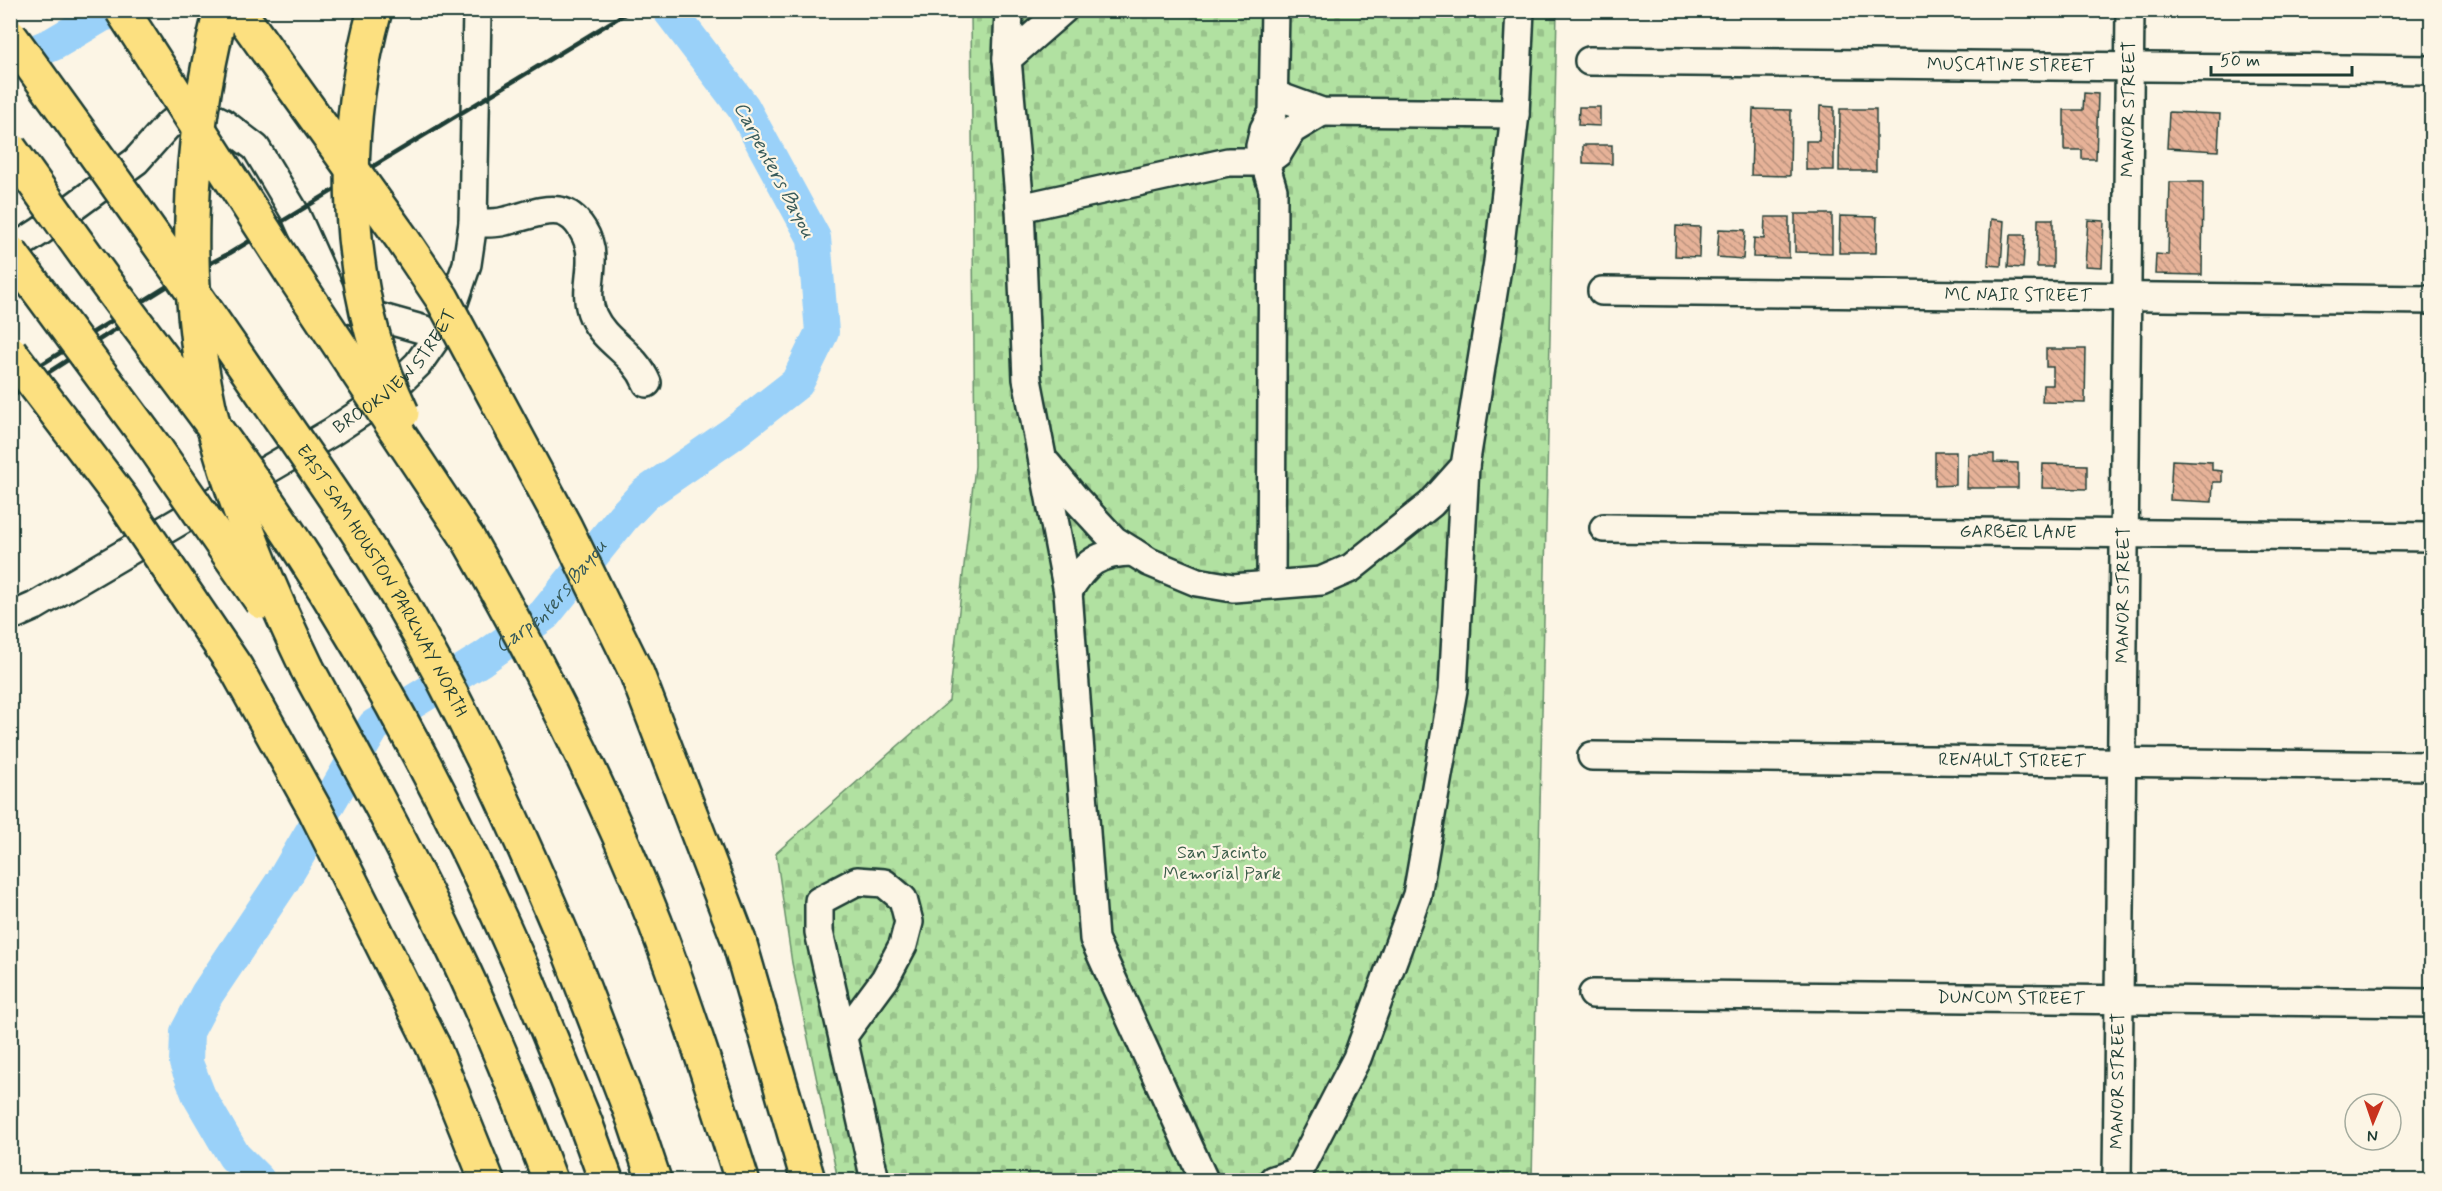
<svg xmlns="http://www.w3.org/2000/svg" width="2442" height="1191" viewBox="0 0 2442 1191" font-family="Mynerve,sans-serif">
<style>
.cemetery{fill:url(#cemetery-stones);stroke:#688f6a;stroke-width:1.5}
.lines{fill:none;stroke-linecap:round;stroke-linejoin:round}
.river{stroke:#9ad1f9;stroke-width:34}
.building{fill:url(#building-back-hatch);stroke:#1f3d34;stroke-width:1.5}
.minor-casing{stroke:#1f3d34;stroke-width:32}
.major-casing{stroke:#1f3d34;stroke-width:38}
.highway-casing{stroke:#1f3d34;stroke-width:38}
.minor{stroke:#fcf5e5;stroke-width:27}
.major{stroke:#fce080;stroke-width:33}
.highway{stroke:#fce080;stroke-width:33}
.rail{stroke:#1f3d34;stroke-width:4.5}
.major-bridge-casing{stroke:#1f3d34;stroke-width:38;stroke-linecap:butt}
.highway-bridge-casing{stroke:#1f3d34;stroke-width:38;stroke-linecap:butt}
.major-bridge{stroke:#fce080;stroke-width:33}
.highway-bridge{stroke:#fce080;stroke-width:33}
.labels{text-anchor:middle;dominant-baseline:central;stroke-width:4.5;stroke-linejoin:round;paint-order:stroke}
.street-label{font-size:18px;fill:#1f3d34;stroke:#fcf5e5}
.park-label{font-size:18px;fill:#3c5e4a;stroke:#fcf5e5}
.water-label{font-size:20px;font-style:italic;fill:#385b5b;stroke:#fcf5e5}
</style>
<defs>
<pattern id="cemetery-stones" width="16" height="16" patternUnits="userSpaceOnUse" patternTransform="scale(1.5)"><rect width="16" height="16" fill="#b1e1a1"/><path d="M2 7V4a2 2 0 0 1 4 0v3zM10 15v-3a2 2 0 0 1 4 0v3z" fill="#98c28b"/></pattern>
<pattern id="building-back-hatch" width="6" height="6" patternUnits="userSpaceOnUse" patternTransform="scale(1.5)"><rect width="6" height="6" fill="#e6b298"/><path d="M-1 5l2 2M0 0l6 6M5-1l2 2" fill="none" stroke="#ba927d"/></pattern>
</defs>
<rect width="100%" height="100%" fill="#fcf5e5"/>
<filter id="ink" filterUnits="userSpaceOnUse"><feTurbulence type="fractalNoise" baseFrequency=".0167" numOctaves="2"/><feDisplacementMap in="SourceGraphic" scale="12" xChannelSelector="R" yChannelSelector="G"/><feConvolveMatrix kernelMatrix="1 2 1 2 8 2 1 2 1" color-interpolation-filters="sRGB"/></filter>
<g filter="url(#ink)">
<!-- cemetery -->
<polygon class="cemetery" points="971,11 1557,11 1532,1180 838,1180 792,963 776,853 949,701 975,466"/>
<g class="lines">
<!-- river -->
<g class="river">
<polyline points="10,62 53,44 102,15 121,10"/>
<path id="s1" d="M258 1180 234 1156 199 1096 186 1063 187 1032 207 994 284 879 374 726 482 659 544 615 623 517 645 494 732 434 797 383 822 332 814 238 743 107 669 10"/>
</g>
</g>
<!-- building -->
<g class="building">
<polygon points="2084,93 2098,94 2096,159 2082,159 2082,150 2064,150 2064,110 2083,110"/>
<polygon points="1820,106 1834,107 1834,170 1806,170 1806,141 1819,141"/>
<polygon points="1579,107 1600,107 1600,126 1578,125"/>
<polygon points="1753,109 1791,110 1790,176 1751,175"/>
<polygon points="1840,109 1876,109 1876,171 1839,171"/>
<polygon points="2169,112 2220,114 2218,151 2167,148"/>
<polygon points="1583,145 1612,145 1612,164 1583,163"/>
<polygon points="2170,182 2203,182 2202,275 2155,274 2156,254 2168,255"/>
<polygon points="1795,214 1832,214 1832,253 1795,252"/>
<polygon points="1840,216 1877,217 1876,253 1839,253"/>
<polygon points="1765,217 1789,217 1789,258 1753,257 1754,238 1764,239"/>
<polygon points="1991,219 2004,221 2001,266 1988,265"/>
<polygon points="2038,219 2053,219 2053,267 2037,267"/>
<polygon points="2088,220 2104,221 2102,267 2085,266"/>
<polygon points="1676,226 1700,227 1699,257 1675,256"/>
<polygon points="1719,229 1745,230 1743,259 1717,257"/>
<polygon points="2010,235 2025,235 2023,268 2008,267"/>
<polygon points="2046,349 2086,349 2085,403 2042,402 2043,385 2053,385 2053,367 2046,367"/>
<polygon points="1935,452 1956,452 1956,485 1935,486"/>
<polygon points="1968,454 1994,454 1994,462 2018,463 2018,488 1967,488"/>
<polygon points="2172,460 2212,462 2212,470 2222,471 2222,482 2213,482 2212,502 2170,500"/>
<polygon points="2043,464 2087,465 2087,489 2042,488"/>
</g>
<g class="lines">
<!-- minor casing -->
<g class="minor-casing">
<g id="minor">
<polyline points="1063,10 1007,59 1020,208 1027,379 1068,592 1094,939 1204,1180"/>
<polyline points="1007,59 1009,10"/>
<path id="s2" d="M1589 61 2432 70"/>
<polyline points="1275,95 1322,112 1515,114"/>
<polyline points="1020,208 1228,162 1266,162 1278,153 1292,130 1322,112"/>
<path d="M473 223C484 223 495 224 505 221 522 218 542 208 559 211 578 214 591 240 591 257 592 277 584 296 593 316 605 343 634 352 647 383"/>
<polyline points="10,251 41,231 136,161 169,124 204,113 222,122 256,148 295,213 331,293 346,308 439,334"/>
<path id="s3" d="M1602 291 2432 300"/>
<polyline points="1047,464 1075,498 1114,540 1149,562 1197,582 1233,588 1321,581 1351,568 1431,504 1465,466 1498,262 1515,114 1520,10"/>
<path id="s4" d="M1604 528 2432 537"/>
<polyline points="1271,583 1273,190 1260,146 1264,129 1273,112 1275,10"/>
<path d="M1068 592C1084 563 1099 552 1133 552"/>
<path id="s5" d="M10 617 35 606 332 432 383 398 418 364 439 334 451 311 467 264 473 223 477 10"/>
<path id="s6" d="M1592 756 2432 766"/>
<path id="s7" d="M1593 994 2432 1003"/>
<polyline points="843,1036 885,979 903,945 909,922 903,899 884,883 857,881 819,901 819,932 875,1180"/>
<polyline points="1273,1180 1298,1172 1357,1058 1417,895 1453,690 1465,466"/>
<path id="s8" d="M2117 1180 2130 10"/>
</g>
</g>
<!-- major casing -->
<g class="major-casing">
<g id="major">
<polyline points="739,941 808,1180"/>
<polyline points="433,1046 487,1180"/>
</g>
</g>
<!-- highway casing -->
<g class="highway-casing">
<g id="highway">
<path d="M467 537C538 661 603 788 655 922 687 1007 715 1094 742 1180"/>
<path d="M307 668C356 759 406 849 450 942 488 1020 520 1100 550 1180"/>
<polyline points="571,956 634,1120 654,1180"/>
<polyline points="524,973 585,1122 606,1180"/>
</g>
</g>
<!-- minor -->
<use href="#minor" class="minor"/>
<!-- major -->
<use href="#major" class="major"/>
<!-- highway -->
<use href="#highway" class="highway"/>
<!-- rail -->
<g class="rail">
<polyline points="10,384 174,282 230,253 631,10"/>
<polyline points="10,397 119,327"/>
</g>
<!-- major-bridge casing -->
<g class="major-bridge-casing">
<g id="major-bridge">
<polyline points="238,10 403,240 442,298 565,527 637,674 739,941"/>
<polyline points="10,352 121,498 236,668 315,810 433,1046"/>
</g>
</g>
<!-- highway-bridge casing -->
<g class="highway-bridge-casing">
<g id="highway-bridge">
<polyline points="122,10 291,272 467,537"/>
<path d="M221 10C187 145 180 292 214 428 236 511 270 591 307 668"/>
<path d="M375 10C339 140 344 291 402 413"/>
<path id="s9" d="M10 36C93 150 175 265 255 382 304 453 355 524 399 599 466 714 520 834 571 956"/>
<path d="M10 149C47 200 82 251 119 300 178 379 238 456 292 538 382 676 458 821 524 973"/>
<polyline points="10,252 156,449 262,602"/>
</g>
</g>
<!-- major-bridge -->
<use href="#major-bridge" class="major-bridge"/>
<!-- highway-bridge -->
<use href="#highway-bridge" class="highway-bridge"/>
</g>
</g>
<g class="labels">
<!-- street labels -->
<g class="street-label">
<text stroke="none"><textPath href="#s2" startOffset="422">MUSCATINE STREET</textPath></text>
<text stroke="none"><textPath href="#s8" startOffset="1071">MANOR STREET</textPath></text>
<text stroke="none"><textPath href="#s3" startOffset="416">MC NAIR STREET</textPath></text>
<text stroke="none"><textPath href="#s5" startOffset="460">BROOKVIEW STREET</textPath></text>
<text stroke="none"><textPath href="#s4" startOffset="414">GARBER LANE</textPath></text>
<text stroke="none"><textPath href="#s9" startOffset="660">EAST SAM HOUSTON PARKWAY NORTH</textPath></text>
<text stroke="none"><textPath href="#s8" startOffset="585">MANOR STREET</textPath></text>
<text stroke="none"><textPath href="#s6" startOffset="420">RENAULT STREET</textPath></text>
<text stroke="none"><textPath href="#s7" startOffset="418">DUNCUM STREET</textPath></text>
<text stroke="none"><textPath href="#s8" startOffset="99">MANOR STREET</textPath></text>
</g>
<!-- park labels -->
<g class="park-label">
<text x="1222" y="853">San Jacinto<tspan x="1222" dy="21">Memorial Park</tspan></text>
</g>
<!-- water labels -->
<g class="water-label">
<text transform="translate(774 170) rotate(62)">Carpenters Bayou</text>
<text stroke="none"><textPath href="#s1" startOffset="750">Carpenters Bayou</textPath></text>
</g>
</g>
<!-- margin -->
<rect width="2442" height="1191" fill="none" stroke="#fcf5e5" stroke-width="36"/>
<rect x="18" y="18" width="2406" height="1155" fill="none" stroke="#1f3d34" stroke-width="2" filter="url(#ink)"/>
<!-- north arrow -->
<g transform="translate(2373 1122) rotate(182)"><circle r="28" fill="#fcf5e5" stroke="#a4ab9e" stroke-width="1.5"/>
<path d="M0-4.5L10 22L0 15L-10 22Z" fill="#c8321e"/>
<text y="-9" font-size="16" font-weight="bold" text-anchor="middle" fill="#1f3d34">N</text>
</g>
<!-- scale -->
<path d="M2211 66v9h141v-9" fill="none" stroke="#1f3d34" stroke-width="3"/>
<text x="2220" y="66" font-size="18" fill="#1f3d34" stroke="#fcf5e5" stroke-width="4.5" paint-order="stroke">50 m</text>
</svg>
